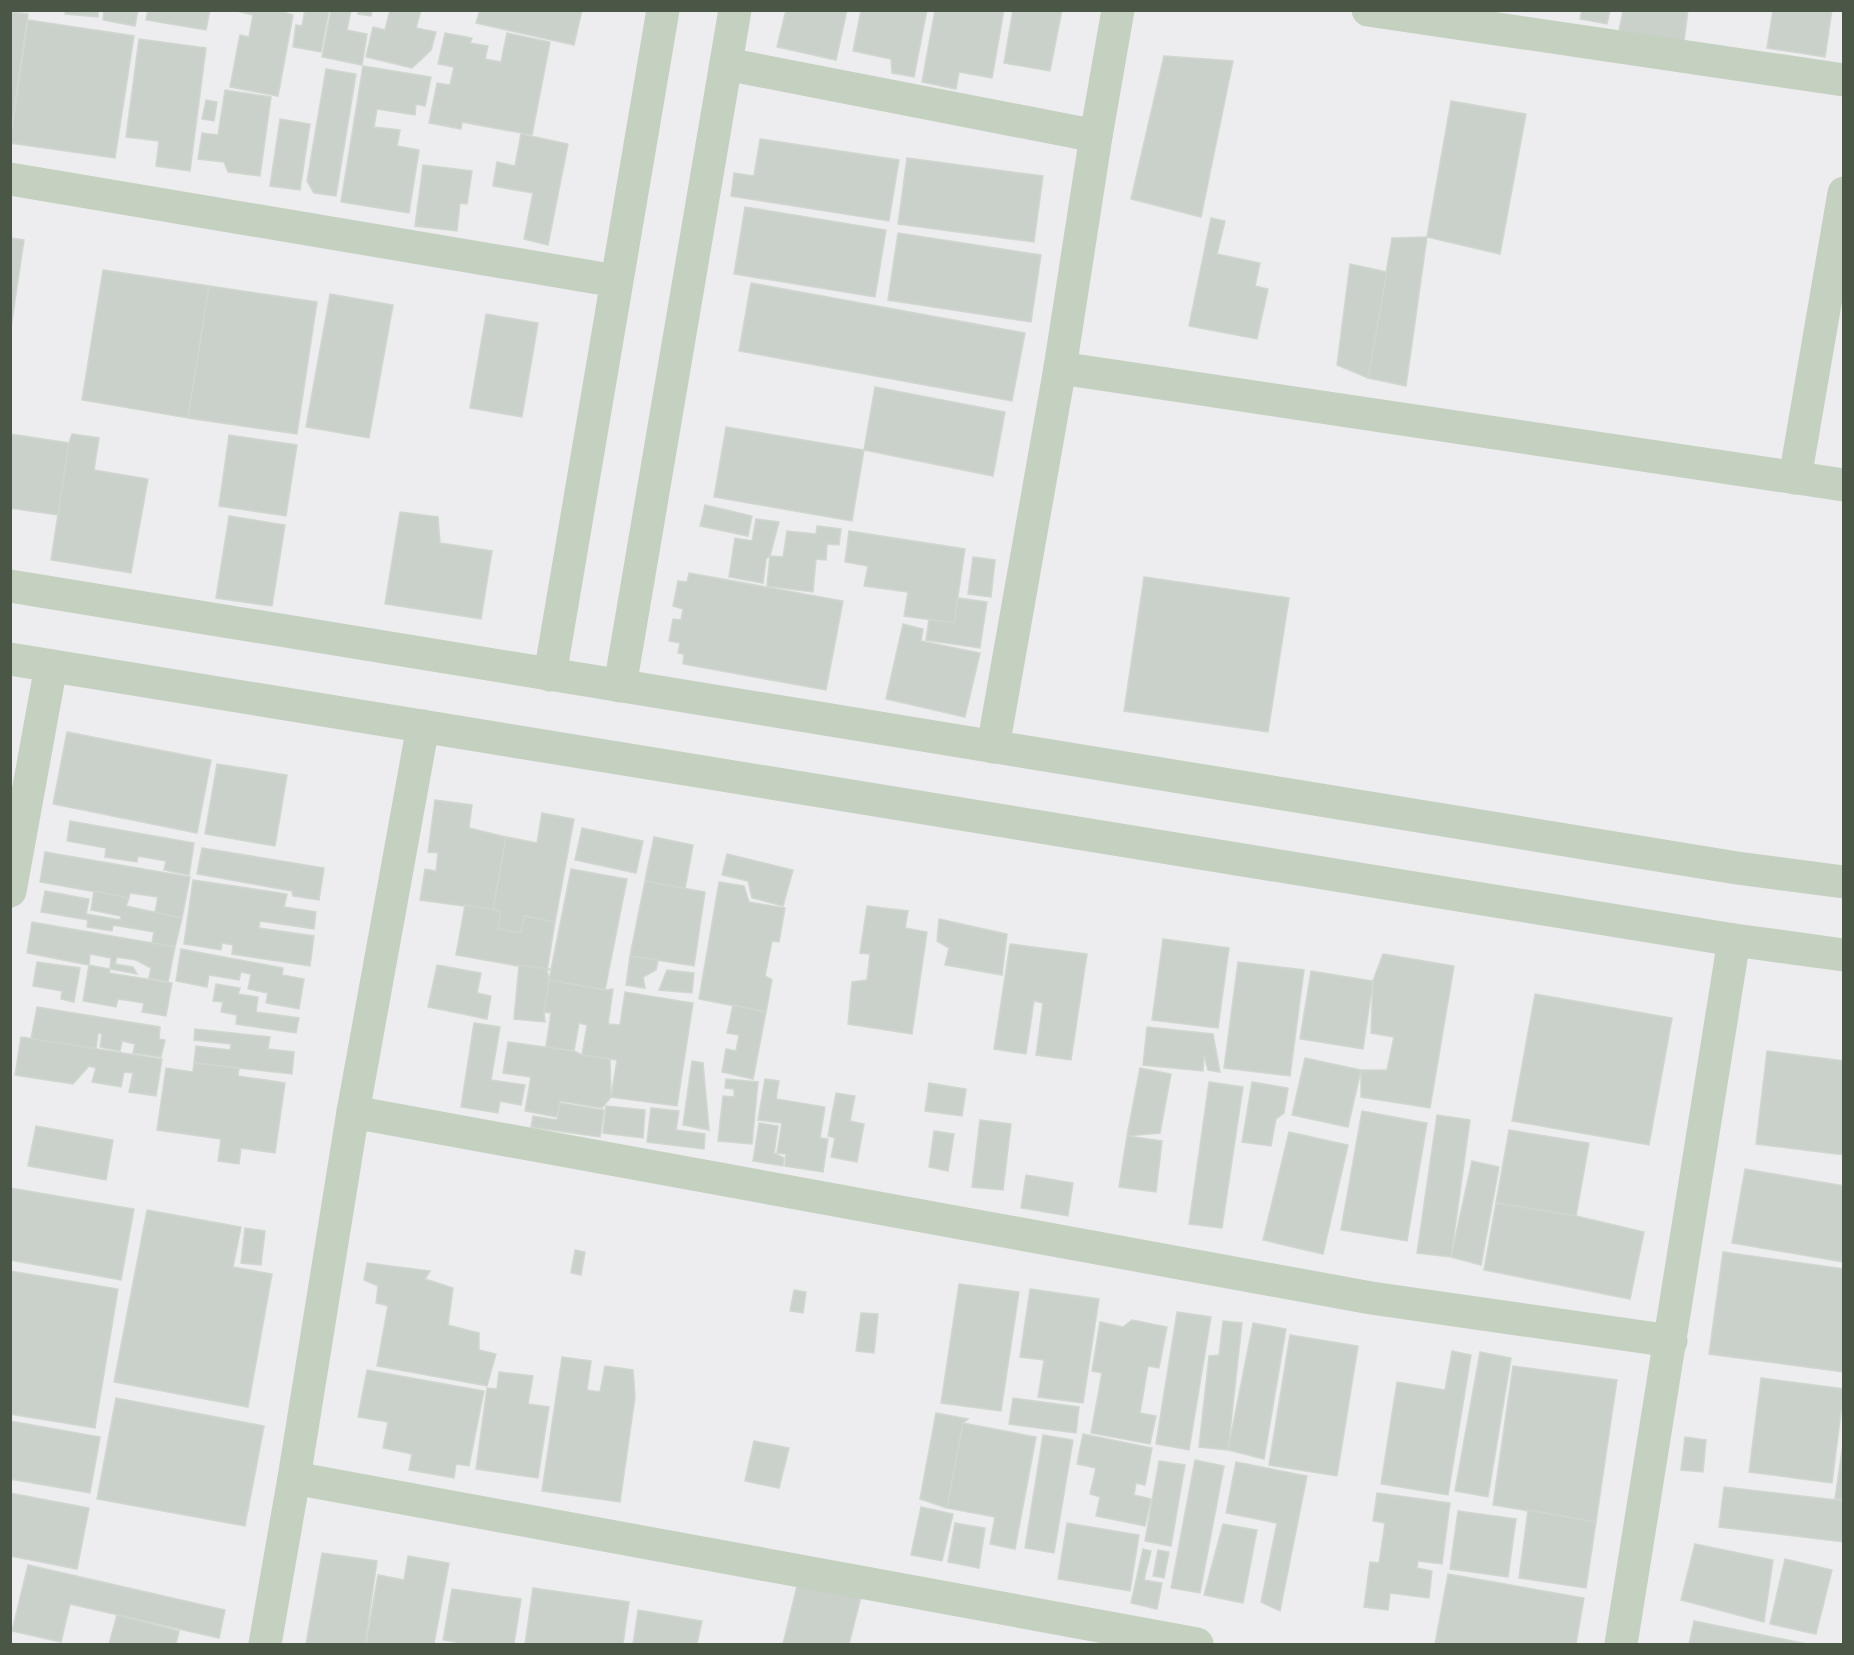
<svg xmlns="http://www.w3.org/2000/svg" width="1854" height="1655" viewBox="0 0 1854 1655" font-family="'Fira Sans Condensed',sans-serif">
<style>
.building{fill:#cad0ca;stroke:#d0d7d0;stroke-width:1.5}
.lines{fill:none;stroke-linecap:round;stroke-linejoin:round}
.minor{stroke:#c4d0c0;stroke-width:33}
</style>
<rect width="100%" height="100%" fill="#edecee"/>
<!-- building -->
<g class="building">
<polygon points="66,10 98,10 98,17 65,14"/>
<polygon points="104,10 138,10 135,26 103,20"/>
<polygon points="148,10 210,10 206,30 146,20"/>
<polygon points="233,10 277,10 293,15 278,96 230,87 240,35 249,37 253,15"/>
<polygon points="305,10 329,10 321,52 293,47 296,25 302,26"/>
<polygon points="331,10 351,10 347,30 367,34 362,65 322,57"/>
<polygon points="358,10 372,10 371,16 358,14"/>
<polygon points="390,10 421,10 416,28 436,32 431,50 412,68 366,57 373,27 385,30"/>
<polygon points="480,10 582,10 574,45 476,23"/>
<polygon points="786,10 847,10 836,60 777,47"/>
<polygon points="861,10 927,10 914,77 892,73 891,59 853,51"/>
<polygon points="935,10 1004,10 992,78 959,72 956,89 922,82"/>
<polygon points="1013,10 1062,10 1050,71 1004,63"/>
<polygon points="1582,10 1610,10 1607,24 1580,19"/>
<polygon points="1623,10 1688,10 1684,41 1619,31"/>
<polygon points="1773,10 1832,10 1825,57 1767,48"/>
<polygon points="10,12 28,14 10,136"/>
<polygon points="28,20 134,36 115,158 10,143"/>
<polygon points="445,33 472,38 470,43 488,46 485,59 501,62 507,33 550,42 532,135 462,122 461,129 429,123 437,83 450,85 454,67 438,64"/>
<polygon points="139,39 206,48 190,171 156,166 159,141 126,137"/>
<polygon points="1164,56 1233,61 1201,217 1131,199"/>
<polygon points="363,66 431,77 425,106 416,104 415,115 377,109 374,127 400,130 397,146 419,150 409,213 341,202"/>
<polygon points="326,69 356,74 336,196 314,193 307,181"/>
<polygon points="225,90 271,97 260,176 228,172 224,162 198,159 202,133 218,135"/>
<polygon points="206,100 217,102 214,121 202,119"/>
<polygon points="1451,101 1526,114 1500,254 1427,237"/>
<polygon points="280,119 310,124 300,190 270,186"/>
<polygon points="521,134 568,144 548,245 524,239 533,193 493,186 497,162 515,166"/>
<polygon points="760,139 899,160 889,221 731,196 734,173 754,176"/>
<polygon points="907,158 1043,176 1034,242 898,224"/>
<polygon points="423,165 472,171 467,204 460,203 457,231 415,226"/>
<polygon points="745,207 886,230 875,297 734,274"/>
<polygon points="1211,218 1225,221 1217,254 1260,263 1255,286 1268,289 1257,339 1189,326"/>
<polygon points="898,233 1041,255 1031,322 888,300"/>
<polygon points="1427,237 1406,386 1368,378 1392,238"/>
<polygon points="10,238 24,240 10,334"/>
<polygon points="1350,264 1387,272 1368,378 1337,365"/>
<polygon points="103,270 209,286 188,418 82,400"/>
<polygon points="751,283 1025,333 1012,401 739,351"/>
<polygon points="209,286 317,302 297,434 188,418"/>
<polygon points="330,294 393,305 369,438 306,427"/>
<polygon points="486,314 538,323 522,417 470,408"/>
<polygon points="875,387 1005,412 993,476 864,450"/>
<polygon points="726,427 864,450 852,521 714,497"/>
<polygon points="10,434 69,443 58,515 10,508"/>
<polygon points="72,434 99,438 94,470 148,479 131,573 51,560 69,443"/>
<polygon points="229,435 297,445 286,516 219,506"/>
<polygon points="705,505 752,516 748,536 700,526"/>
<polygon points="400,512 438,517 440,543 492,551 481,619 385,604"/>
<polygon points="229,516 285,525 272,606 216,598"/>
<polygon points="756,519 779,522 770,556 766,559 763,583 729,577 735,538 752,541"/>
<polygon points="817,526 841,529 839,545 827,544 826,560 816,559 813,592 767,586 770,556 783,557 787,531 816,534"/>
<polygon points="849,531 965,549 954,623 904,616 908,592 864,586 868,566 845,562"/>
<polygon points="973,557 995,560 991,597 968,594"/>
<polygon points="689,573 843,601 826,690 683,664 684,654 678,653 680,643 669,641 673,619 681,620 683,609 673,606 678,581 687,582"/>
<polygon points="1144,577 1289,598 1268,732 1124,711"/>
<polygon points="958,598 987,602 980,648 926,640 929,619 954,623"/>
<polygon points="903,624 923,629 921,641 980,653 965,717 886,699"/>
<polygon points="67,732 211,760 197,833 53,804"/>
<polygon points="217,764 287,775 275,846 205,834"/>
<polygon points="435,800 472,805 469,828 506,837 493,910 420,900 425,869 436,871 438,853 428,852"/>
<polygon points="542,813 574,819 555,922 524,916 521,933 498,929 501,911 493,910 506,837 537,843"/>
<polygon points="70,821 194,843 189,875 164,870 166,861 138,856 137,862 105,857 106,848 67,841"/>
<polygon points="582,828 643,841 636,873 575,860"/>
<polygon points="654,837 693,845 685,889 645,881"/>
<polygon points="202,848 324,868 319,900 293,896 292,891 197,874"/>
<polygon points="45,852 190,877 182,918 155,913 158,897 130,893 129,898 40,882"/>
<polygon points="727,854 793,870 783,906 752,898 748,881 722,875"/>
<polygon points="571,869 627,879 605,990 549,980"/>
<polygon points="193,880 287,894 284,907 316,912 314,929 260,921 259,928 314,936 310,966 232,954 233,945 222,943 221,950 184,944"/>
<polygon points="645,881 705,892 694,966 630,956"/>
<polygon points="719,882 744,886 749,902 785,908 779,942 772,941 765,976 772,980 766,1012 699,999"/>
<polygon points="45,891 89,899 86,914 120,920 121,916 91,910 94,891 129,898 126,906 182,918 175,947 152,943 154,932 113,925 112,931 87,927 88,920 41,912"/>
<polygon points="465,905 501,911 498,929 521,933 524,916 555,922 547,971 456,955"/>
<polygon points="867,906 908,911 905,928 927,932 912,1034 848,1024 852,982 867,980 870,954 860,953"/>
<polygon points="939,919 1007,934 1002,975 945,965 949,948 937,941"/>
<polygon points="32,922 175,947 168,982 149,978 151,968 136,960 117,957 115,964 133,967 137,974 110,969 111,958 90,954 89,965 27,953"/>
<polygon points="1163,939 1229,948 1218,1028 1152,1020"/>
<polygon points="1010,944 1087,954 1071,1060 1036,1055 1043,1003 1034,1001 1026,1054 994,1049"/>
<polygon points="181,949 283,968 282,975 304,979 299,1009 266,1003 268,993 248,989 251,974 241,972 239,980 209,975 207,987 176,981"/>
<polygon points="1383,954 1454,966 1430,1108 1361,1097 1361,1070 1387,1070 1394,1037 1371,1033 1373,981"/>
<polygon points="630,956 658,960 656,970 643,977 645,988 626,985"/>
<polygon points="37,962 80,968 74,1002 61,999 62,991 33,986"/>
<polygon points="1238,962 1304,970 1290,1076 1224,1068"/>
<polygon points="89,965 110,969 109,973 172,983 166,1016 142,1012 144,1003 118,999 116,1007 83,1001"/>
<polygon points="437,965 481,973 477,993 491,996 487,1019 428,1007"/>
<polygon points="519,965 550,969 547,971 549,980 544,1012 545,1022 514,1019"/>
<polygon points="667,970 694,973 692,993 659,990"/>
<polygon points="1311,971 1373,981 1363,1049 1300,1039"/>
<polygon points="549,980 605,990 613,989 608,1024 620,1025 625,992 693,1003 677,1106 611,1097 617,1060 582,1055 587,1025 579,1023 574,1051 546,1047 551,1013 544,1012"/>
<polygon points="216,984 240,988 238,994 258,997 256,1012 299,1018 296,1033 236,1024 237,1015 221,1012 223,1002 213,1001"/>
<polygon points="1535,994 1672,1018 1649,1145 1512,1121"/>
<polygon points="733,1005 766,1012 753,1079 722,1072 726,1049 736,1051 739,1035 727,1033"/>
<polygon points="37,1007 160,1027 159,1039 165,1040 161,1057 133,1053 135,1044 122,1041 120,1051 100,1047 102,1034 98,1033 96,1049 31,1039"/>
<polygon points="474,1023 500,1027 491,1080 525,1085 521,1105 500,1101 498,1113 461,1107"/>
<polygon points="1147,1027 1213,1034 1220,1072 1208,1070 1204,1055 1203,1071 1143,1065"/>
<polygon points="195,1029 270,1037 268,1049 294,1052 292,1074 194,1063 196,1046 230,1050 231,1044 194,1040"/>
<polygon points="21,1037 162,1059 156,1096 129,1092 133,1073 124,1072 121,1087 92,1082 96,1068 89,1066 73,1084 15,1075"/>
<polygon points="508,1042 574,1051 582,1055 610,1059 611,1097 602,1108 560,1101 557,1117 525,1111 531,1077 503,1073"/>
<polygon points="1767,1051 1844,1061 1844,1155 1756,1144"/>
<polygon points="1305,1058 1361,1070 1348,1127 1292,1115"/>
<polygon points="692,1061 703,1063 709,1130 683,1125"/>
<polygon points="194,1063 239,1068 238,1076 285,1083 275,1153 241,1148 239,1164 218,1161 221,1139 157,1130 166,1068 193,1072"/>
<polygon points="1140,1068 1171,1074 1160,1133 1127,1136"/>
<polygon points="726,1079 758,1082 752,1144 718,1141 723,1096 734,1097 734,1089 725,1088"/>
<polygon points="765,1079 779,1081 776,1099 825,1107 820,1138 828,1139 823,1172 785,1166 786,1154 777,1153 782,1123 758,1120"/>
<polygon points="1209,1082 1243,1087 1222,1228 1189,1224"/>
<polygon points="1252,1082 1288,1088 1284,1113 1276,1119 1271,1146 1242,1142"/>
<polygon points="929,1083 966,1089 962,1116 925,1111"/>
<polygon points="836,1093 855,1096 850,1121 864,1124 857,1162 831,1157 835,1138 828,1136"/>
<polygon points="560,1103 604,1110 600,1137 531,1127 533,1116 557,1120"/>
<polygon points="606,1106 645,1110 643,1138 603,1133"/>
<polygon points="651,1108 679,1111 676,1130 705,1134 704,1149 647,1142"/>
<polygon points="1362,1111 1427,1123 1407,1241 1341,1230"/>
<polygon points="1437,1115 1470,1120 1451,1257 1417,1253"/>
<polygon points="980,1120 1011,1124 1003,1190 972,1187"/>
<polygon points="759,1123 778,1126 774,1153 784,1158 783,1166 753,1161"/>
<polygon points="36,1126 113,1140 106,1180 28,1166"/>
<polygon points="1509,1130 1589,1143 1576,1216 1496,1203"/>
<polygon points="934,1131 954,1134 948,1171 929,1167"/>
<polygon points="1289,1132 1348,1145 1323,1254 1263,1240"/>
<polygon points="1127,1136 1162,1141 1156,1192 1119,1187"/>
<polygon points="1472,1161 1499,1167 1481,1265 1451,1257"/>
<polygon points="1745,1169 1844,1186 1844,1262 1732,1243"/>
<polygon points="1026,1175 1073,1183 1068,1216 1021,1208"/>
<polygon points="10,1188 134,1209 121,1280 10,1260"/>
<polygon points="1496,1203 1576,1216 1644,1232 1630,1299 1484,1270"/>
<polygon points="147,1210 241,1227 233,1267 272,1274 248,1407 114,1382"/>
<polygon points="245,1228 265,1231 261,1265 241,1263"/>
<polygon points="575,1250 585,1252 581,1275 571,1273"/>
<polygon points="1723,1252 1844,1269 1843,1372 1709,1354"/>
<polygon points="367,1263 430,1271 425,1279 453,1288 448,1325 479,1333 479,1350 496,1354 487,1386 377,1366 388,1306 376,1303 378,1286 364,1280"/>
<polygon points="10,1271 118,1289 95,1428 10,1414"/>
<polygon points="959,1284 1019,1292 1001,1411 941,1403"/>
<polygon points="1030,1289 1099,1299 1083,1403 1038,1397 1044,1360 1020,1357"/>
<polygon points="794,1290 806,1292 803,1313 790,1311"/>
<polygon points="1177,1312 1211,1317 1189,1450 1156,1444"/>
<polygon points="861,1313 878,1314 874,1353 856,1351"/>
<polygon points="1132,1320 1167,1327 1159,1368 1148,1366 1140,1413 1156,1416 1150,1444 1091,1433 1102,1373 1092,1371 1100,1322 1123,1327"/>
<polygon points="1223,1321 1242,1323 1228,1450 1199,1447 1209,1356 1219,1355"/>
<polygon points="1253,1323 1286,1329 1264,1459 1228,1450"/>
<polygon points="1290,1335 1358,1346 1337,1476 1269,1465"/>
<polygon points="1452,1351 1471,1355 1448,1495 1381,1484 1397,1382 1445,1390"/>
<polygon points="1480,1352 1511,1358 1488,1497 1455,1491"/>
<polygon points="562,1357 591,1361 587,1390 600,1392 605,1366 633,1370 635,1397 620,1502 542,1491"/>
<polygon points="1513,1366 1617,1380 1596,1522 1493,1505"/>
<polygon points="367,1370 484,1391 469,1466 456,1464 454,1478 409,1470 412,1454 383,1448 388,1422 358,1417"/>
<polygon points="499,1372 533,1376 528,1404 549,1407 538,1478 476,1469 487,1388 497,1389"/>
<polygon points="1761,1378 1844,1389 1832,1483 1749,1472"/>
<polygon points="116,1398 264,1426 245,1526 97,1499"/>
<polygon points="1013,1398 1079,1407 1076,1433 1009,1424"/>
<polygon points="936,1413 968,1419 963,1423 947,1508 920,1499"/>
<polygon points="10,1421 100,1437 90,1493 10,1479"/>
<polygon points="963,1423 1036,1437 1015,1549 990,1544 995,1517 947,1508"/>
<polygon points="1083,1434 1152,1448 1145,1485 1136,1483 1134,1495 1151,1499 1145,1526 1096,1516 1100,1497 1090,1494 1096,1468 1077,1464"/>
<polygon points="1043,1435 1073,1440 1054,1553 1025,1548"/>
<polygon points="1685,1437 1706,1440 1703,1472 1681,1470"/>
<polygon points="1844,1437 1844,1500 1835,1499"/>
<polygon points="754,1441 789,1448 779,1488 745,1481"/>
<polygon points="1195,1460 1224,1466 1200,1593 1171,1588"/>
<polygon points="1159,1461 1185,1465 1171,1546 1145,1541"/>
<polygon points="1236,1462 1307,1476 1280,1611 1261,1602 1277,1523 1226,1513"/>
<polygon points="1724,1487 1844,1501 1844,1542 1719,1527"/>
<polygon points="10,1493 89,1508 77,1569 10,1556"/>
<polygon points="1377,1493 1450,1503 1442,1564 1418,1561 1417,1568 1432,1571 1429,1598 1390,1593 1388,1610 1364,1607 1370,1562 1379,1563 1385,1523 1373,1521"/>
<polygon points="921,1507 953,1514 942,1561 911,1555"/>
<polygon points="1528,1510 1596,1522 1586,1588 1519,1578"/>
<polygon points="1458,1511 1516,1519 1508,1577 1450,1569"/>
<polygon points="955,1523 985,1528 979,1568 948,1562"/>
<polygon points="1067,1523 1139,1535 1130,1591 1058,1579"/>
<polygon points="1223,1524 1257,1530 1243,1603 1204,1595"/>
<polygon points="1695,1544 1773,1560 1764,1622 1681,1600"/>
<polygon points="1143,1549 1151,1551 1144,1580 1162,1583 1157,1609 1131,1603"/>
<polygon points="1158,1550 1169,1552 1164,1578 1153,1576"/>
<polygon points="322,1553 377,1561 365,1644 306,1644"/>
<polygon points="408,1556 449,1563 434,1644 366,1644 378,1575 404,1580"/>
<polygon points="1785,1559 1832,1570 1816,1634 1770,1624"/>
<polygon points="28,1565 225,1610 219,1638 70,1604 61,1642 12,1631"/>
<polygon points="1448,1574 1584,1598 1576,1644 1435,1644"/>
<polygon points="798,1582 861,1597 849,1644 783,1644"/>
<polygon points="533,1588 629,1602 623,1644 525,1644"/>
<polygon points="452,1589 521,1599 514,1644 455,1644 456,1642 443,1640"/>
<polygon points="638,1610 702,1621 697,1644 633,1644"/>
<polygon points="117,1615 179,1631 176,1644 109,1644"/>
<polygon points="1694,1621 1807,1644 1689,1644"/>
</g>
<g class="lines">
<!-- minor -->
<g class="minor">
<polyline points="1368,10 1844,80"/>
<polyline points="726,64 1096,136"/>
<polyline points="10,179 616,281"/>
<polyline points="1060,368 1844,485"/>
<polyline points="1795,478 1844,193"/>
<polyline points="10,586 1737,868 1844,882"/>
<polyline points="10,659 1734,940 1844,955"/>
<polyline points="550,675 663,10"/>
<polyline points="620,686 735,10"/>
<polyline points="993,747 1060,368 1096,136 1118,10"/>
<polyline points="10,891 51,666"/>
<polyline points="353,1112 1371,1298 1671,1341"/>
<polyline points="294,1478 1197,1644"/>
<polyline points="265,1644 294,1478 353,1112 423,726"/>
<polyline points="1621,1644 1734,940"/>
</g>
</g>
<!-- border -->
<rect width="1854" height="1655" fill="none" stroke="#4a5746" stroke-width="24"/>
</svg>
